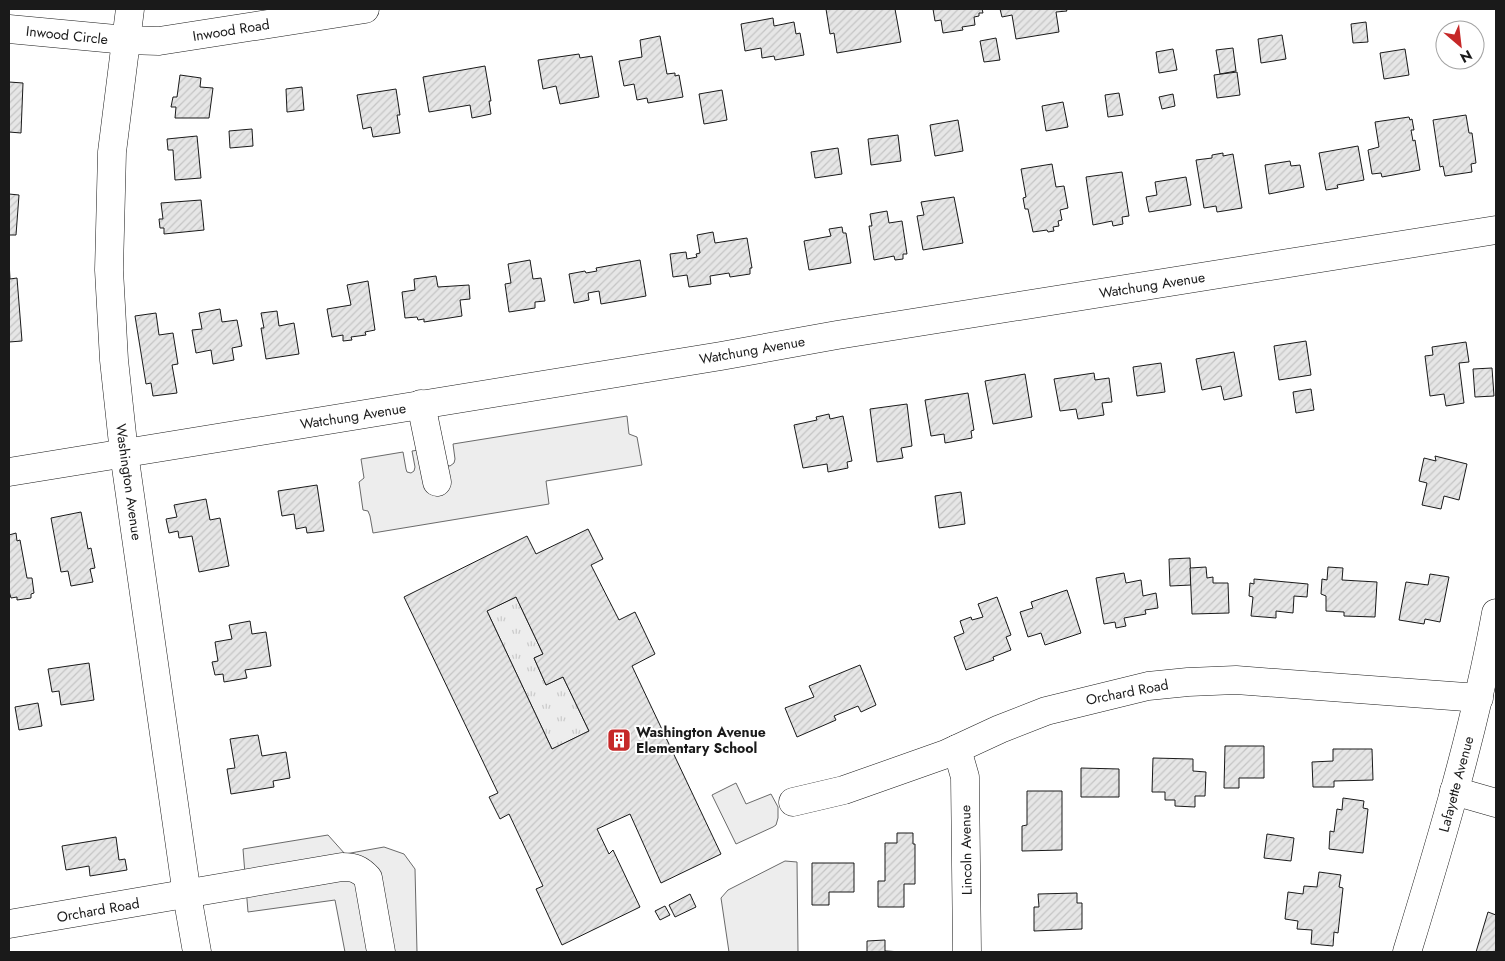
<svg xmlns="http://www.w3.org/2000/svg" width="1505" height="961" viewBox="0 0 1505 961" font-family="Jost,sans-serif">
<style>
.grass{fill:url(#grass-tufts);stroke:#6a6a6a}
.built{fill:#ededed;stroke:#6a6a6a}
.building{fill:url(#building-hatch);stroke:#1a1a1a;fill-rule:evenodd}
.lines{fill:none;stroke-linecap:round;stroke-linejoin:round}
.minor-casing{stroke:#1a1a1a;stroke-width:29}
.major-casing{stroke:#1a1a1a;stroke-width:29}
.minor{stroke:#fff;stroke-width:28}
.major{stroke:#fff;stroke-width:28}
.labels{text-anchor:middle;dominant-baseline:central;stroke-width:4;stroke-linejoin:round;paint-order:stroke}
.street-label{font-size:14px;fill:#1a1a1a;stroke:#fff}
.poi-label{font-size:14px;font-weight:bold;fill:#1a1a1a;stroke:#fff;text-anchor:start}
</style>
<defs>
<pattern id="grass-tufts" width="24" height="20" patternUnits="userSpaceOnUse" patternTransform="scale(1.25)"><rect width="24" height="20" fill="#ededed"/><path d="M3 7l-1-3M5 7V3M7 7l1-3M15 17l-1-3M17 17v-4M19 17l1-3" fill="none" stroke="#cbcbcb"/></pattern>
<pattern id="building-hatch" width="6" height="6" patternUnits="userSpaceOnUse" patternTransform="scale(1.25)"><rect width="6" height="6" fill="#e6e6e6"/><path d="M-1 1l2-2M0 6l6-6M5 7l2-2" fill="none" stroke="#c5c5c5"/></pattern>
</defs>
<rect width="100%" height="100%" fill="#fff"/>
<!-- grass -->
<polygon class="grass" points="516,597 543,654 534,658 546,685 563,677 589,731 552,749 487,611"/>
<!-- built -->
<g class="built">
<polygon points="627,416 629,434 637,437 642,465 546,481 549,504 373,533 370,516 368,511 363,510 359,482 364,478 361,459 403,452 406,469 407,472 411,473 414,471 415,467 412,451 440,447 445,465 450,466 454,463 455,459 453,444"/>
<polygon points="736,783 746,804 771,794 778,807 778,818 776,825 773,827 736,844 712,795"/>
<polygon points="328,835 345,854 384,847 404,854 415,869 417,952 345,952 335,900 248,912 243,849"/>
<polygon points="785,861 797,862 798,952 729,952 721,898 728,890"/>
</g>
<!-- building -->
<g class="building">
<polygon points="826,9 895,9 901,42 837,53 834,33 830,34"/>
<polygon points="933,9 982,9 983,13 979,13 979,16 974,17 975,25 962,27 963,30 943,33 941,20 935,21"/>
<polygon points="1000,9 1066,9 1067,11 1056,12 1059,32 1016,39 1012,15 1002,17"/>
<polygon points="773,18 774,26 794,22 796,34 800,33 804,55 775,60 774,56 762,58 761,48 745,51 741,24"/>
<polygon points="1366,22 1368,42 1353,43 1351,24"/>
<polygon points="1282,35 1286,59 1261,63 1258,39"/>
<polygon points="660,36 667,74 675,73 675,76 679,75 683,97 648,103 647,98 637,100 634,84 624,86 619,61 642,57 640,40"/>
<polygon points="996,38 1000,60 984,62 980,41"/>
<polygon points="1233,48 1236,71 1220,74 1216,50"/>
<polygon points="1173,49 1177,70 1159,73 1156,52"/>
<polygon points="1405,49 1409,75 1384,79 1380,53"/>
<polygon points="579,54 580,58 592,56 599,97 560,104 556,86 543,89 538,60"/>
<polygon points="1446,60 1469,60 1447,63"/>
<polygon points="485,66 491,101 489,101 491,114 472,118 470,105 429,112 423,77"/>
<polygon points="1237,72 1240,95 1217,98 1214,75"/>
<polygon points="180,75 201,78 200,87 213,88 209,118 175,118 176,107 171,107 173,97 177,97"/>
<polygon points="9,82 23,83 21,133 9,132"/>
<polygon points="302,87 304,110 287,112 286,89"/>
<polygon points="396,89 400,115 397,115 400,133 373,137 371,127 363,129 357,95"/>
<polygon points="722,90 727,120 704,124 699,94"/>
<polygon points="1119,93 1123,115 1108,117 1105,95"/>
<polygon points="1173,94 1175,106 1162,109 1159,97"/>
<polygon points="1063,102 1068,127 1046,131 1042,106"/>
<polygon points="1466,115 1469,133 1472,133 1476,163 1471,164 1472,172 1445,176 1443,166 1440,167 1433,120"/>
<polygon points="1409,117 1410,120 1412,119 1414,130 1411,130 1413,141 1415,140 1420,170 1382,177 1381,173 1372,174 1368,150 1379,147 1375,122"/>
<polygon points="958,120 963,151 935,156 930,125"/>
<polygon points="252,129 253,146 230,148 229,131"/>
<polygon points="898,135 901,161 871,165 868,139"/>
<polygon points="197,136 201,178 175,180 173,150 168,150 167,139"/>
<polygon points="1358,146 1364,180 1337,185 1338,188 1326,190 1319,153"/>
<polygon points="838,148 842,174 815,178 811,152"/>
<polygon points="1223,153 1223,156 1233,154 1242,208 1217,212 1216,206 1204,208 1196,160 1212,158 1212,155"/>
<polygon points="1290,161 1291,166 1300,165 1304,187 1269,194 1265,165"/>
<polygon points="1052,164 1056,187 1064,186 1068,208 1060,210 1062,220 1058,221 1059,226 1053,227 1054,231 1048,232 1047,230 1033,232 1028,209 1025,209 1023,198 1026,197 1021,169"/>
<polygon points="1122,172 1129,216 1122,217 1123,224 1113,226 1112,221 1093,225 1086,177"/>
<polygon points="1186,177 1191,205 1149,212 1146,197 1157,195 1155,182"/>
<polygon points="9,194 19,195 16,235 9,235"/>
<polygon points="954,197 963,243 923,250 917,216 924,215 921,202"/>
<polygon points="201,200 204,230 164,234 164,228 160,228 159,219 163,219 161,203"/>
<polygon points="887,211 889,223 902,221 907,254 903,254 903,259 895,260 894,256 874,260 869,226 872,226 870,214"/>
<polygon points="842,227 843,233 846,233 851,263 809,270 804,241 831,236 829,229"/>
<polygon points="713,232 715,243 747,238 752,268 750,268 750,274 730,277 729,273 710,276 711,284 689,287 687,275 673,277 670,254 686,252 687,259 697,257 696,254 700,253 697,235"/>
<polygon points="530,260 533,279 541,278 545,301 535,302 535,308 509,312 505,284 511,283 508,264"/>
<polygon points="640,260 646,296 601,304 599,291 588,293 589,300 574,303 569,274 585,271 586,273 597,271 596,268"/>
<polygon points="9,261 10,279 17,278 22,341 9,342"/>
<polygon points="436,276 438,287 469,285 470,299 460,300 462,316 424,322 424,319 418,320 417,317 405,318 402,292 415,290 414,279"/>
<polygon points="368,281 375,330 365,332 366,335 351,337 352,340 343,341 343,335 332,337 327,309 351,305 347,285"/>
<polygon points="220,309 222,322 237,320 242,346 232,348 234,360 213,364 211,350 196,353 192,330 202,329 199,313"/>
<polygon points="277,311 279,326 294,323 299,354 266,359 261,328 264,328 261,313"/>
<polygon points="156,313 159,335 173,333 178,364 172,365 177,393 153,396 151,383 146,384 135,316"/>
<polygon points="1306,341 1311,375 1279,380 1274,346"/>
<polygon points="1466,342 1469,362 1459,363 1464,403 1446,406 1444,394 1430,396 1425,356 1433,355 1432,347"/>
<polygon points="1234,352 1242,396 1224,400 1221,386 1202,390 1196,359"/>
<polygon points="1161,363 1165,392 1137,396 1133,367"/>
<polygon points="1492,368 1494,396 1475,397 1473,369"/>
<polygon points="1094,373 1095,380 1109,378 1112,402 1102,403 1104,415 1078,419 1076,409 1060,411 1054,379"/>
<polygon points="1025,374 1032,417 993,424 985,381"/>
<polygon points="1311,389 1314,410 1296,413 1293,392"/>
<polygon points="968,393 974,430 971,431 972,438 945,443 944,434 931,436 925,400"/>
<polygon points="907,404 912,446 901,448 903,458 877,462 870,409"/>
<polygon points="829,414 830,419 843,416 852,461 847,462 848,468 828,472 827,464 803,468 794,425 817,420 816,417"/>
<polygon points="1435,456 1467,464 1459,500 1444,496 1441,509 1422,505 1427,483 1419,481 1424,458 1436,461"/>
<polygon points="317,485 324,531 307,533 306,527 296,529 294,514 282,516 278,491"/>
<polygon points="961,492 965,524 939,528 935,496"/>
<polygon points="206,499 210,520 220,518 229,566 199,572 192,536 179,538 178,531 169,533 166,519 177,517 174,505"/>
<polygon points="81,512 88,549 91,548 95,568 90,569 93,582 71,586 68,571 61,572 51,518"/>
<path d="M588 529 603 559 591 565 619 620 635 612 655 654 632 666 721 854 661 883 630 814 597 829 609 854 613 850 640 907 562 945 536 889 543 886 509 814 500 819 489 797 498 793 404 597 527 536 536 554ZM516 597 543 654 534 658 546 685 563 677 589 731 552 749 487 611Z"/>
<polygon points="16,533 17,541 20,540 27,578 32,578 34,593 31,594 31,598 17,600 17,597 11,598 9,591 9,535"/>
<polygon points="1190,558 1191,585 1170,586 1169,559"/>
<polygon points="1206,567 1207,578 1213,577 1213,583 1228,583 1229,613 1192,614 1190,568"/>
<polygon points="1328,567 1343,568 1342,580 1377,582 1375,617 1344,616 1344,612 1326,611 1326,596 1321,594 1322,579 1327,580"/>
<polygon points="1124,573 1126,583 1141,580 1143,596 1156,593 1158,608 1145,610 1146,614 1124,618 1126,626 1116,628 1115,622 1104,624 1096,578"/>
<polygon points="1430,574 1449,577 1440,622 1425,619 1424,624 1399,620 1406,582 1428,585"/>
<polygon points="1254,579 1308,584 1307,597 1294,596 1293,613 1276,611 1276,618 1251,616 1253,597 1249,596 1250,583 1254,584"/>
<polygon points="1067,590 1081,633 1045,645 1041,633 1028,637 1020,612 1033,608 1031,602"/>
<polygon points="997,597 1011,635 1006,637 1011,650 993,657 994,660 966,670 954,637 964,633 960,621 971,617 972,620 983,617 978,604"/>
<polygon points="250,621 252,634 266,632 271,666 245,670 247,678 224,682 223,674 215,675 212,662 218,661 215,642 232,639 229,625"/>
<polygon points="89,663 94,700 61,705 59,691 52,692 48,669"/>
<polygon points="860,665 876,705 861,712 858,706 834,716 836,720 797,737 785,708 814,697 809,686"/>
<polygon points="38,703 42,726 19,730 15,707"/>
<polygon points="258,735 262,756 286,752 290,778 273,781 274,787 231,794 227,769 235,768 230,739"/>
<polygon points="1225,746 1264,746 1264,778 1239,778 1239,788 1224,788"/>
<polygon points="1333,749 1372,749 1373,780 1334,781 1334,787 1313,787 1312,762 1333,761"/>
<polygon points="1153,758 1193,759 1193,771 1206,772 1205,796 1195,796 1195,807 1175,806 1175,800 1165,800 1165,792 1152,792"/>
<polygon points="1081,768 1119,769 1119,797 1081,797"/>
<polygon points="1027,791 1062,791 1062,850 1022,851 1022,826 1027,825"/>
<polygon points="1343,798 1364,801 1363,808 1368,809 1363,853 1329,849 1330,831 1334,832 1337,809 1342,810"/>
<polygon points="897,833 913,833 913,844 915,844 915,884 904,884 904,907 878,907 878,881 885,881 885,843 897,843"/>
<polygon points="1267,834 1294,838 1291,861 1264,858"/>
<polygon points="116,837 119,860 125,859 127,870 90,876 89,866 66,870 62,846"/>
<polygon points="812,863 854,863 854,892 829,892 829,905 812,905"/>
<polygon points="1319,872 1341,875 1339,887 1343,888 1338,933 1334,932 1333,946 1311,944 1312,930 1297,929 1298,921 1285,919 1288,892 1303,894 1304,886 1317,887"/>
<polygon points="1077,893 1077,903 1082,903 1082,929 1034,931 1034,907 1039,907 1038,894"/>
<polygon points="690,894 696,907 675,917 669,905"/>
<polygon points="665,906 670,915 660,920 655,911"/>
<polygon points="1488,912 1496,915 1496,952 1476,952"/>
<polygon points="885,940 885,951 903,952 867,952 867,941"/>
</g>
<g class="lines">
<!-- minor casing -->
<g class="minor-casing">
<g id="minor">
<polyline points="130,9 112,152 109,270 114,360 124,453 187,895 197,952"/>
<polyline points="9,29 126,40 159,41 365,9"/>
<polyline points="421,404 437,482"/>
<polyline points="957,749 965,777 967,952"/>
<polyline points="1454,791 1496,803"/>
<polyline points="793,802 844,790 946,754 1000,729 1046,711 1148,686 1188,682 1236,680 1479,698"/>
<path d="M9 924 342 867C354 867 360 869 368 878L381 952"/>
<path d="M1407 952C1441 841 1475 728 1496 613"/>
</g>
</g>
<!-- major casing -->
<g class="major-casing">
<polyline id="major" points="9,472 721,356 837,335 1496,230"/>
</g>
<!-- minor -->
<use href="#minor" class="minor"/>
<!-- major -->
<use href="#major" class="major"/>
</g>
<!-- icons -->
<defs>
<g id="building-square" transform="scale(1.25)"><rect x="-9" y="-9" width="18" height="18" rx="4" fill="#c62828" stroke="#fff"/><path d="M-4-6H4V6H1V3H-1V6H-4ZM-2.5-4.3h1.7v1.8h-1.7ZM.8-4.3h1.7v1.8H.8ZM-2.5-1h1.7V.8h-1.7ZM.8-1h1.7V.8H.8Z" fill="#fff"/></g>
</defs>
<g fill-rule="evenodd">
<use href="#building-square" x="619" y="740"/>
</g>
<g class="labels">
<!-- street labels -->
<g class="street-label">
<text transform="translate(231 30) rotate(-9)">Inwood Road</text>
<text transform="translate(67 35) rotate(6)">Inwood Circle</text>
<text transform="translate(1152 285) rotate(-9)">Watchung Avenue</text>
<text transform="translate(752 350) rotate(-10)">Watchung Avenue</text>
<text transform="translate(353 416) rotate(-9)">Watchung Avenue</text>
<text transform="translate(129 482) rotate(82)">Washington Avenue</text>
<text transform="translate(1127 692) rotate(-11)">Orchard Road</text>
<text transform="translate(1456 784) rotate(-75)">Lafayette Avenue</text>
<text transform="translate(966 850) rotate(-91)">Lincoln Avenue</text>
<text transform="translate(98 910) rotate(-10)">Orchard Road</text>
</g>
<!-- poi labels -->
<g class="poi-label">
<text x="636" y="732">Washington Avenue<tspan x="636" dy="16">Elementary School</tspan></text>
</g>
</g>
<!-- border -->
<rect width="1505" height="961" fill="none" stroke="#1a1a1a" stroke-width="20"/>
<!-- north arrow -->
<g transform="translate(1460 45) rotate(152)"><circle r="24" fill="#ffffff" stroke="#a3a3a3"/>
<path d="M0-4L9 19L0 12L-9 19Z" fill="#c62828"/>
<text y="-8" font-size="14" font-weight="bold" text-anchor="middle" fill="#1a1a1a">N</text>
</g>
</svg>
